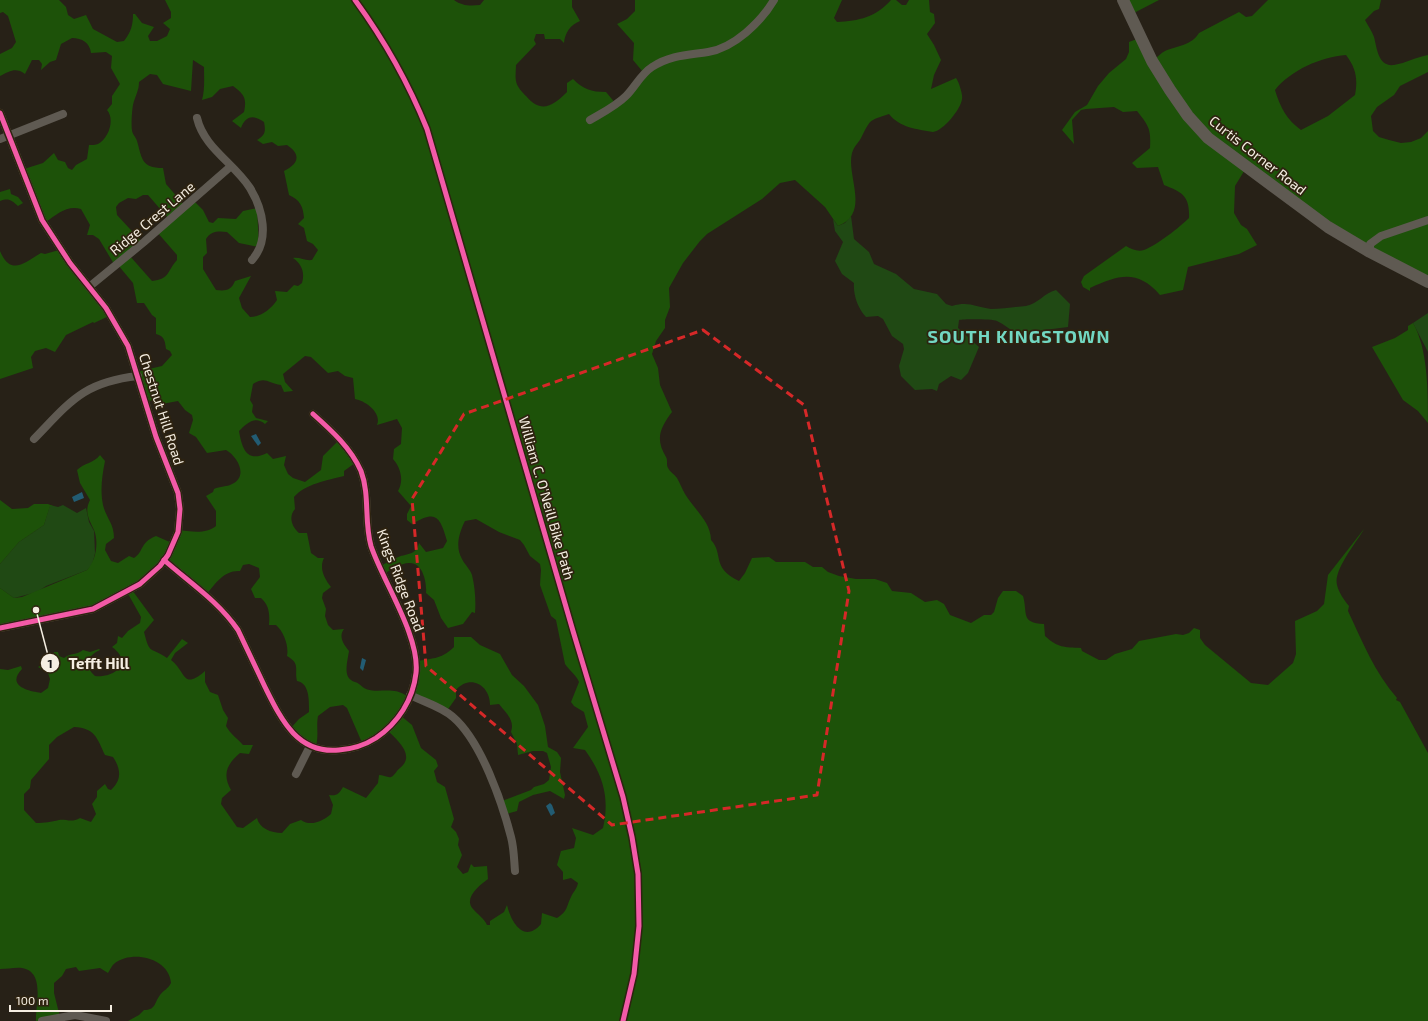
<svg xmlns="http://www.w3.org/2000/svg" width="1428" height="1021" viewBox="0 0 1428 1021" font-family="'Exo 2',sans-serif">
<style>
.green{fill:#204914}
.forest{fill:#1d5209;fill-rule:evenodd}
.water{fill:#225c73}
.lines{fill:none;stroke-linecap:round;stroke-linejoin:round}
.street{stroke:#5f5a52;stroke-width:8}
.secondary{stroke:#5f5a52;stroke-width:12}
.cycleway-casing{stroke:#2e2310;stroke-width:8}
.cycleway{stroke:#f35aa7;stroke-width:5}
.marked{fill:none;stroke:#d62828;stroke-width:3;stroke-dasharray:8 5;stroke-linejoin:round}
.labels{text-anchor:middle;dominant-baseline:central;stroke-width:3.5;stroke-linejoin:round;paint-order:stroke}
.street-label{font-size:14px;fill:#f5eee2;stroke:#2e2310}
.district-label{font-size:18px;font-weight:bold;letter-spacing:1px;fill:#72d7c2;stroke:#2e2310}
.leader{fill:none;stroke:#f5eee2;stroke-width:1.5}
.callout-dot{fill:#f5eee2;stroke:#2e2310;stroke-width:1.5}
.mark-label{font-size:12px;text-anchor:middle;font-weight:bold;fill:#111}
.callout-label{font-size:15px;text-anchor:middle;font-weight:bold;fill:#f5eee2;stroke:#2e2310;stroke-width:3.5;stroke-linejoin:round;paint-order:stroke}
</style>
<rect width="100%" height="100%" fill="#272117"/>
<!-- green -->
<g class="green">
<path d="M851 216 854 239 869 252 874 264 896 274 914 289 937 294 946 304 952 306C969 301 975 307 991 309 1002 309 1015 307 1026 306 1038 304 1044 293 1056 290L1070 304 1068 327 1029 332V335C1025 334 1020 334 1016 333 1010 330 1004 324 997 321 993 319 964 319 959 320L958 328 979 347 968 373 961 380 951 376 939 384 937 391 932 389 915 390 901 376 899 366 904 349 903 344 892 336 883 319 878 316 866 317C858 309 853 295 854 283L842 274 835 261 843 242 835 231 833 219 838 226 845 223Z"/>
<polygon points="1428,313 1428,352 1413,323"/>
<polygon points="50,505 58,507 63,505 77,513 86,508 89,522 94,531 95,553 92,565 87,570 46,586 37,592 14,598 0,588 0,564 19,542 44,525"/>
</g>
<!-- forest -->
<g class="forest">
<path d="M0 0H59L66 7 68 15 74 19 86 15 93 29 117 42 124 41C131 32 133 25 133 14H135L142 23 154 27 148 36 150 41H157L167 36 170 29 163 23 171 18V12L165 0H454C462 6 470 6 480 5L484 0H572V7L580 21C570 25 565 33 564 43L560 39H545L544 34H536L534 40 536 44 516 65C516 70 515 76 516 81 517 87 522 92 526 96 541 114 553 106 567 92V83L573 79C583 89 591 92 606 92L616 104 643 72 633 60 634 43 617 24 627 19 635 11V0H842L834 18 837 22C859 21 876 17 891 0H896L902 5H906L909 0H929L930 12 934 14 935 23 927 34 934 45 941 60 934 75 931 89 956 78C959 82 963 95 962 99 961 109 943 131 933 132 917 129 900 128 889 114 868 121 871 119 861 138 858 144 855 144 852 153 846 176 871 213 838 226L825 207 795 180 780 183 762 199 707 234 700 241 683 263 669 288 670 307 665 320V328L656 341 652 354 658 368 660 385 672 412C660 428 655 439 666 457 668 460 666 465 668 468 670 472 674 474 677 478 680 483 682 489 685 494 694 509 711 522 711 540 724 554 711 568 739 581L745 573 752 558 769 557 776 562H805L813 567H822L828 572 839 576 856 579H875L887 583 892 591 911 593 925 602 937 600 944 604 950 615 971 623 984 615H991L994 612 998 598 1003 591H1016L1023 596C1028 613 1020 623 1044 624L1045 636C1058 648 1064 647 1081 648L1082 651 1099 660H1106L1115 654 1132 649 1139 641 1176 634 1183 635 1189 633 1194 628 1200 630V638L1205 645 1251 683 1268 685 1293 663 1296 654 1295 621 1317 611 1324 604 1328 575 1364 529C1357 542 1333 570 1337 585 1339 593 1344 600 1349 606L1348 611C1362 641 1375 673 1397 698L1396 700 1400 702 1428 753V1021H128L139 1015 144 1010C156 1010 154 1003 160 995 164 990 168 989 171 983 169 958 133 950 115 963 112 965 110 970 108 973L100 968 79 971 76 967 66 969 62 976 54 983V993L61 1021H36C35 1006 46 972 22 968 16 967 7 969 0 969V669L8 670 21 666 22 669C6 686 28 691 41 693L48 688 50 679 48 673 38 667 52 658 54 652H58L59 656 64 658C70 653 77 655 83 650L90 652 99 649 100 650C87 656 83 665 95 676 114 678 134 663 112 647L117 643 118 636 122 638 128 631 140 623 141 617 127 592 101 606 0 629V588L14 598 22 597 87 570C96 561 99 542 94 530 89 519 84 512 90 500L80 483 77 470C84 463 94 463 100 455L105 461C102 476 100 490 103 505 106 518 114 523 114 538L106 544 105 550 111 561 118 563 129 556 134 558C144 552 139 543 156 536L172 543 177 530C190 531 205 535 216 526V511L206 496 213 492 214 489C220 486 227 487 232 484 249 476 237 456 226 450L207 453 196 437 189 433 193 420 192 415 185 410 178 401 162 404 158 399 145 402 136 372 162 366 172 355 170 351 166 349C165 342 165 336 156 334V318L152 315 144 303H137L133 283 118 265 114 264 99 239 93 235H87L90 225 81 209C67 205 57 214 46 222L24 169 43 163 54 153 58 160 65 162 68 168 72 170 76 165 87 159 89 145C91 145 96 145 98 144 109 138 115 119 107 110L112 104V96L120 84 111 68 112 56 106 52 91 53C90 43 82 38 72 38L61 44 56 60 50 62 41 70 42 64 39 60H32L25 74C16 67 10 71 0 76V54L12 48 16 42 8 16 3 12 0 13ZM193 60 204 67C204 77 205 90 202 100L212 97 220 89 233 86C244 94 247 98 244 112L232 121 241 128C246 115 254 115 264 122 266 132 265 135 257 140L263 144 272 142 278 146 287 145C302 155 298 164 284 171L289 195C300 200 303 206 304 218L298 224 304 228 307 241 313 244 318 250 312 260C305 261 300 257 293 258 302 264 305 273 302 283L298 286 294 285 287 292 275 291 277 300C271 309 261 317 250 317L242 308 239 298 251 276 235 281C231 291 225 291 216 290L203 269V257L207 253 206 239C211 231 218 231 227 232L239 243 259 247 257 208 243 211 236 219 218 218 213 223 209 222 203 210 194 201 185 206 166 184 163 168C141 168 142 158 137 141 136 137 132 134 132 130 131 125 132 110 133 105 135 96 139 91 139 82L150 74 157 75 163 84 191 91ZM143 195H148L168 218 157 232 177 255V260C167 271 170 279 152 281L129 255 142 242 117 215 116 207 119 203 128 198 136 199ZM305 356 311 357 328 373 338 371 345 376 353 378 355 399C366 401 382 413 377 425L397 419 402 428 401 444 394 449 393 459C401 468 404 481 398 491L411 506 407 514V520L412 524C437 509 440 517 447 541L443 548 426 552 419 543C416 556 406 553 396 558 390 560 385 564 379 567L383 574C390 571 401 563 409 563 423 562 427 583 426 593L434 600 441 618 448 628 463 624 472 612 475 613C476 601 475 587 472 575 470 569 465 565 462 559 455 547 459 533 465 521L476 519 499 532 520 540 524 545 530 556 540 564 541 570 540 585 551 616 556 620 565 664C569 670 577 676 579 682L571 702 574 706 584 712 588 727 573 748 585 750C603 775 610 798 603 828L593 835 572 828 576 838 574 848 561 851 557 865 563 872V880L571 878 578 883C577 889 573 892 571 897 566 907 568 911 557 918L542 913 541 924C524 944 511 922 507 905L504 912 490 921V925H487C484 918 478 915 473 909 463 898 480 885 488 879L487 866 474 867 471 864 468 872 463 874 457 867 462 855 458 845 459 839 456 832 451 827 454 819 445 787 437 782 434 771 438 766 436 760 421 748 412 725 400 715 408 697C393 685 377 695 364 688 362 687 361 685 359 684 357 682 353 682 351 680 343 675 348 659 349 651 344 645 338 637 344 629L333 630 328 625 325 616 326 609 322 598 323 593 331 587C324 578 319 568 324 558H318L311 553 307 533H299C292 527 288 517 295 509L294 497C305 484 328 480 344 476V471L355 463 338 441 323 456 321 470 305 482 293 478 288 474 284 465 286 456 273 459 267 453C247 463 242 449 239 431 246 424 255 415 265 424L268 421 256 418 252 412 253 405 250 400 253 384C265 376 268 383 281 385L284 392 293 391 285 382 283 374ZM163 562 206 595C216 583 224 570 240 571L243 565 249 564 259 568 260 577 251 589 255 598H261C269 605 270 614 269 625H276C284 632 289 646 287 656 301 664 294 669 297 681 310 683 309 702 309 712L299 719 289 730 316 746C319 734 316 727 318 716L330 707 343 705 347 708 363 745 387 730C397 740 416 755 400 768 397 770 394 776 391 777 388 778 383 775 379 775L378 783 366 798 343 787C339 794 337 796 329 795L333 805 331 814C323 821 311 827 301 820L290 824 282 833C271 833 259 828 257 818L243 828 237 827 221 804 222 798 231 790C222 774 227 764 240 753L249 754 253 745H243C237 738 231 735 226 726L228 718 223 710 218 695 210 692 205 682V671C182 691 186 671 171 660L175 653 188 643 182 639 167 658C150 646 150 656 144 632L154 620 132 590ZM74 727C95 728 97 738 105 755L113 757C121 769 122 780 111 790L108 789 105 784 97 791V797L92 804 96 814 91 822 80 818C72 823 66 819 59 820 51 822 45 823 36 823L24 810V794L30 788 31 780 49 759V745L57 737Z"/>
<polygon points="1125,0 1159,0 1132,14"/>
<path d="M1268 0H1381L1379 9 1374 11 1365 20C1368 26 1372 31 1374 37 1377 48 1378 67 1394 65 1406 63 1416 57 1428 55V72L1400 86 1394 95 1377 107 1371 116 1373 131 1379 137 1389 140 1401 143 1411 142 1421 138 1428 131V284L1246 168 1235 186 1234 213 1241 225 1247 229 1257 245 1239 254 1188 267 1183 290 1160 295C1137 269 1119 275 1090 288V291L1083 287 1081 282 1084 276 1126 246C1131 249 1138 252 1144 250 1157 245 1180 227 1189 218 1190 196 1182 192 1164 185L1158 167 1137 168 1132 163 1150 148C1151 129 1149 126 1137 111L1123 112 1114 107 1086 109 1081 110 1072 120 1074 144 1062 130 1075 112 1087 105 1098 86 1109 73 1126 59 1129 52V42L1142 37 1154 59C1158 57 1161 53 1165 51 1177 46 1192 45 1199 33L1239 12 1246 17 1252 16ZM1346 55C1356 68 1358 79 1355 95L1328 116 1301 130C1287 120 1280 107 1275 90 1291 70 1321 57 1346 55Z"/>
<path d="M10 189 11 194 18 197 23 203 18 206C11 200 9 198 0 201V192Z"/>
<path d="M59 250 109 316 94 323 93 322 66 335 55 352 46 348 35 351 31 357 33 368 0 379V251C11 277 25 262 41 253L45 254Z"/>
<path d="M1413 323C1428 349 1428 391 1428 423L1418 411 1403 400 1372 347 1395 338 1408 330V326Z"/>
<polygon points="0,500 12,509 28,508 34,504 48,504 53,506 50,506 44,525 19,542 0,564"/>
<path d="M454 637H471L480 645 500 654 512 675 524 686 538 705 545 726 548 747 557 752 561 758 560 772 565 795 564 799 550 791 533 795 519 802 517 811 503 815 499 802 531 790 534 787 544 784 549 780 551 767 547 753 543 751H533L518 755 517 744 511 732C515 720 506 713 499 704L490 705C490 685 470 674 456 690V698L446 712 410 695 414 662C433 657 439 661 454 647Z"/>
</g>
<!-- water -->
<g class="water">
<polygon points="256,434 261,443 258,446 251,436"/>
<polygon points="82,492 84,498 74,502 72,497"/>
<polygon points="362,658 366,660 363,671 360,668"/>
<polygon points="550,803 552,805 555,813 551,816 546,806"/>
</g>
<g class="lines">
<!-- street -->
<g class="street">
<polyline points="0,113 42,220 70,263 106,308 128,346 156,437 178,493 180,509 178,532 168,555 160,566 140,584 93,609 0,628"/>
<path d="M197 118C204 148 234 163 250 188 263 209 270 240 252 260"/>
<path d="M590 120C602 113 616 106 626 96 635 87 641 74 652 67 670 55 688 55 708 52 734 48 761 22 774 0"/>
<polyline points="0,139 63,114"/>
<polyline points="1370,252 1370,244 1381,236 1428,220"/>
<polyline points="89,287 144,242 230,167"/>
<path d="M34 439C70 402 83 382 138 376"/>
<path d="M164 560C190 583 218 601 238 630 247 649 256 668 265 687 281 719 297 754 339 750 353 749 365 745 376 738 398 723 413 700 416 673 420 636 383 582 371 546 364 522 370 495 361 471 351 448 331 430 313 414"/>
<path d="M410 695C424 702 442 707 453 717 481 741 502 802 511 837 514 848 514 860 515 871"/>
<polyline points="296,774 310,746"/>
<polyline points="42,1021 75,1015 106,1021"/>
</g>
<!-- secondary -->
<polyline class="secondary" points="1123,0 1152,61 1170,90 1188,116 1208,138 1328,227 1370,252 1428,282"/>
<!-- cycleway casing -->
<g class="cycleway-casing">
<g id="cycleway">
<path d="M355 0C385 41 408 82 427 129L573 631 623 797 632 837 638 874 639 926 634 974 623 1021"/>
<polyline points="0,113 42,220 70,263 106,308 128,346 156,437 178,493 180,509 178,532 168,555 160,566 140,584 93,609 0,628"/>
<path d="M164 560C190 583 218 601 238 630 247 649 256 668 265 687 281 719 297 754 339 750 353 749 365 745 376 738 398 723 413 700 416 673 420 636 383 582 371 546 364 522 370 495 361 471 351 448 331 430 313 414"/>
</g>
</g>
<!-- cycleway -->
<use href="#cycleway" class="cycleway"/>
</g>
<!-- marked area -->
<path class="marked" d="M703 330 804 405 849 591 817 795 612 825 426 666 412 499 464 414Z"/>
<g class="labels">
<!-- street labels -->
<g class="street-label">
<text transform="translate(1258 155) rotate(38)">Curtis Corner Road</text>
<text transform="translate(152 218) rotate(-40)">Ridge Crest Lane</text>
<text transform="translate(162 409) rotate(72)">Chestnut Hill Road</text>
<text transform="translate(547 498) rotate(74)">William C. O'Neill Bike Path</text>
<text transform="translate(401 580) rotate(69)">Kings Ridge Road</text>
</g>
<!-- district labels -->
<g class="district-label">
<text x="1019" y="336">SOUTH KINGSTOWN</text>
</g>
</g>
<!-- callouts -->
<path class="leader" d="M36 610L50 663"/>
<g class="callout-dot">
<circle cx="36" cy="610" r="4"/>
<circle cx="50" cy="663" r="10"/>
</g>
<g class="mark-label">
<text x="50" y="668">1</text>
</g>
<g class="callout-label">
<text x="99" y="669">Tefft Hill</text>
</g>
<!-- scale -->
<path d="M10 1005v6h101v-6" fill="none" stroke="#f5eee2" stroke-width="2"/>
<text x="16" y="1005" font-size="12" fill="#f5eee2" stroke="#2e2310" stroke-width="3" paint-order="stroke">100 m</text>
</svg>
